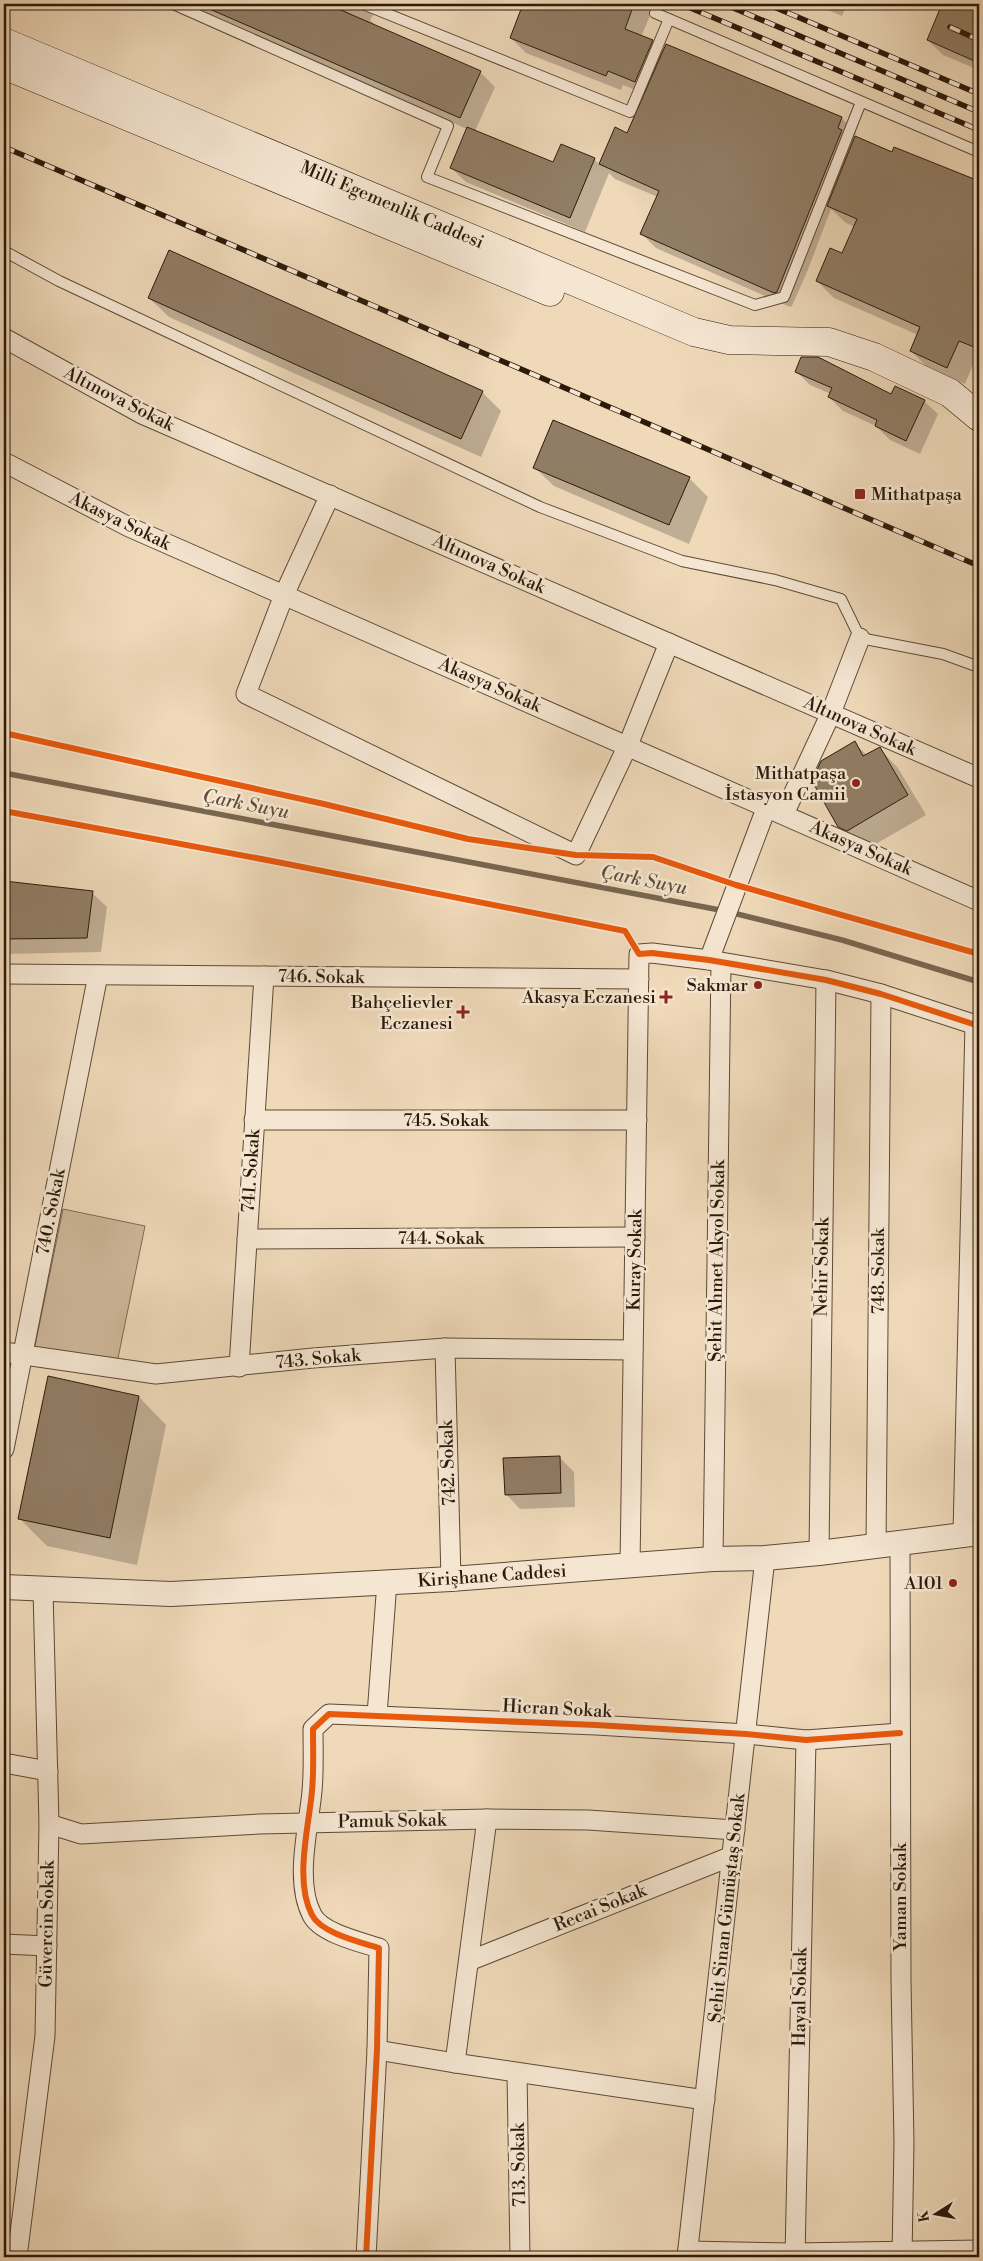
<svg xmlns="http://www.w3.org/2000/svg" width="983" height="2261" viewBox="0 0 983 2261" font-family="'Libre Bodoni',serif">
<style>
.green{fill:#ceb99b;stroke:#7d6a52}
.shadow{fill:#0003}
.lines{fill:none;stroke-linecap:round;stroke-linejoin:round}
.stream{stroke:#79664f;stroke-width:5.5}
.building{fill:#917d65;stroke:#2c1a09}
.service-casing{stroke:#5d4a35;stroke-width:12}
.minor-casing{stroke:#5d4a35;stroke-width:21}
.tertiary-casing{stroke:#5d4a35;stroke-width:26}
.secondary-casing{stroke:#2c1a09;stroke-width:29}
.service{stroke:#f5e6d2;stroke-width:10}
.minor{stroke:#f5e6d2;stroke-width:19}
.tertiary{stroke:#f5e6d2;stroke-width:24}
.secondary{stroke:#f5e6d2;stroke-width:28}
.rail-casing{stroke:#2c1a09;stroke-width:5.5}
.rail{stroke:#f5e6d2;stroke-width:4;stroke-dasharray:11;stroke-linecap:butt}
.cycleway-casing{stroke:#f5e6d2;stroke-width:9}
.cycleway{stroke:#e8590c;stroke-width:6}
.poi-dot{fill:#8f2418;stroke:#f5e6d2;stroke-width:2}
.labels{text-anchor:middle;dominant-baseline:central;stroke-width:5;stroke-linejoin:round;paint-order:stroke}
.street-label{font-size:18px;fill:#2c1a09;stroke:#f5e6d2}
.poi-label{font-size:18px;fill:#2c1a09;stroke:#f5e6d2;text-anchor:end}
.water-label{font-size:19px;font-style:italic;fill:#604c37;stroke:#f5e6d2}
</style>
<rect width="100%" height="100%" fill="#efd9b9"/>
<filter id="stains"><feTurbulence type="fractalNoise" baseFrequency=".004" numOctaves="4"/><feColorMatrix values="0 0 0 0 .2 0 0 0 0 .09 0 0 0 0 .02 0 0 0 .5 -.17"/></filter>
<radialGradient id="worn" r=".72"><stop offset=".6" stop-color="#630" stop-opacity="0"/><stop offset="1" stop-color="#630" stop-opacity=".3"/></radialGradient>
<!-- green -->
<polygon class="green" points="63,1209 145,1226 116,1368 34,1351"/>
<!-- shadow -->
<g class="shadow">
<polygon points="181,4 388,4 384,13 376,11 370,20 377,27 480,72 495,87 475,131 554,164 594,159 600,165 615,129 628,135 646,94 623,85 621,90 526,53 511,38 524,4 641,4 651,13 641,37 652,41 664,52 667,46 842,118 856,133 854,137 893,154 895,149 979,182 979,358 976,357 965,384 928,368 911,351 918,335 834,298 817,281 843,255 855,227 846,223 831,209 807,272 792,306 790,307 656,248 642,234 658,197 615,179 609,173 585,232 466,182 451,168 467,129"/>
<polygon points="814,4 847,4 842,16"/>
<polygon points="944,4 979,4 979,70 943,55 928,40"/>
<polygon points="149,298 482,392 501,411 481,457 169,317"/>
<polygon points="797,372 891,396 924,401 938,414 920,454 890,440 876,426 843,411 829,397 831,394 810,385"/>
<polygon points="534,467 689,478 708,497 689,544 554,486"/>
<polygon points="854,743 867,755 879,748 898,768 926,815 867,849 859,846 839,826"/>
<polygon points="4,882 92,893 107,907 101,952 4,954"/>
<polygon points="139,1397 166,1425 137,1565 47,1546 19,1518"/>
<polygon points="559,1457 574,1472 575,1507 520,1509 506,1494"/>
</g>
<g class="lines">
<!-- stream -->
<polyline class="stream" points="4,773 725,911 842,940 979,982"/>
</g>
<!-- building -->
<g class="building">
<polygon points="198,4 327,4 481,71 460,118"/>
<polygon points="523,4 634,4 625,29 653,40 635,82 608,71 606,76 510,38"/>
<polygon points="942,4 979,4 979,63 927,40"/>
<polygon points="666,44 842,117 838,128 842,130 777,292 774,293 640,234 659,191 599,164 615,127 627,133"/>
<polygon points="467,127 553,162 561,144 595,158 570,218 450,168"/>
<polygon points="855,136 892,152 894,147 979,181 979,349 959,341 947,368 910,351 920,327 816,281 830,248 842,253 857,219 827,206"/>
<polygon points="169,250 483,391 461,439 148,298"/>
<polygon points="801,357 818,357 891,394 895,386 925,400 906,441 875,426 877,420 828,397 832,388 795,372"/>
<polygon points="553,420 690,477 669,525 533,468"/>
<polygon points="855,741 863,756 880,747 908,795 847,831 838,827 812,781 821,761"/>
<polygon points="4,881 93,891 87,938 4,939"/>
<polygon points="48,1376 139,1396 110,1538 18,1519"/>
<polygon points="560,1456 561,1493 505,1495 503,1458"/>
</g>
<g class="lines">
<!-- service casing -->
<g class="service-casing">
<g id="service">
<polyline points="173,4 448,126 427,177 755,305 784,297 861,102"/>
<polyline points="363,4 630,112 669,19"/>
<polyline points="658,4 655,13 979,152"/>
<polyline points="4,251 59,281 540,507 682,561 775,580 841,599 860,638 943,654 979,667"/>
</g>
</g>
<!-- minor casing -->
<g class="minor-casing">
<g id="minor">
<polyline points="4,338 142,414 979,778"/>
<polyline points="4,462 129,527 979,901"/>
<polyline points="330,495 284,595 246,694 576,855 628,745 669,643"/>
<polyline points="784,814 831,713 860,638"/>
<polyline points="709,960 767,806"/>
<polyline points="4,974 639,979"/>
<polyline points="254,1120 637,1120"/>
<polyline points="247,1239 635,1237"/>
<polyline points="445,1348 451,1579"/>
<polyline points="4,1352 156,1374 313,1358 445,1348 633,1350"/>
<polyline points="239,1367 264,976"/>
<polyline points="4,1449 98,975"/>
<polyline points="963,1534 975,1024"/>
<polyline points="900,1544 901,1980 904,2143 902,2257"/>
<polyline points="876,1547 881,994"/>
<polyline points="819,1553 826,980"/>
<polyline points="713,1559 721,964"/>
<polyline points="630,1566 639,954 652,953 709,960 826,980 881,994 979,1026"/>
<polyline points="377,1715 387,1582"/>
<polyline points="4,1763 48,1771"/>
<polyline points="49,1824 81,1834 259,1824 487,1819 588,1820 735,1830"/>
<polyline points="4,1944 47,1946"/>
<polyline points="469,1961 732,1856"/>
<polyline points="377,2050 455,2063 705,2100"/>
<polyline points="455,2063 487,1819"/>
<polyline points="517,2073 520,2257"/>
<polyline points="688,2251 794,2253 979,2250"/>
<polyline points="17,2257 45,2036 49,1824 43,1590"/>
<path d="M366 2257 377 2050 379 1948C360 1942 321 1933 312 1915 294 1881 309 1826 312 1791 314 1770 313 1750 313 1729L329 1714 596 1725 746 1734 806 1740 900 1733"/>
<polyline points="687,2257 765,1558"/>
<polyline points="795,2257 806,1740"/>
</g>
</g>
<!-- tertiary casing -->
<g class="tertiary-casing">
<polyline id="tertiary" points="4,1587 171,1594 451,1579 713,1559 765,1558 819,1553 979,1533"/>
</g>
<!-- secondary casing -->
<g class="secondary-casing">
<g id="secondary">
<polyline points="4,42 694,332 729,340 829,342 874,357 950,393 979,417"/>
<polyline points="4,65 550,292"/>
</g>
</g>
<!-- service -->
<use href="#service" class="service"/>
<!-- minor -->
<use href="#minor" class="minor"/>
<!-- tertiary -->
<use href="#tertiary" class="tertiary"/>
<!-- secondary -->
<use href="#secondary" class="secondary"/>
<!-- rail casing -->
<g class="rail-casing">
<g id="rail">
<polyline points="418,4 424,6"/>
<polyline points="681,4 979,130"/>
<polyline points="724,4 979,112"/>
<polyline points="767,4 979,94"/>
<polyline points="965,4 979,10"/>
<polyline points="950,27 979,40"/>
<polyline points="4,147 979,566"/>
</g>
</g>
<!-- rail -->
<use href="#rail" class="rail"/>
<!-- cycleway casing -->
<g class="cycleway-casing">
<g id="cycleway">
<polyline points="4,733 324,804 468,839 576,855 653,857 736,885 979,954"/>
<polyline points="4,811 272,861 625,931 639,954 652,953 709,960 826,980 881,994 979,1026"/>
<path d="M366 2257 377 2050 379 1948C360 1942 321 1933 312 1915 294 1881 309 1826 312 1791 314 1770 313 1750 313 1729L329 1714 596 1725 746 1734 806 1740 900 1733"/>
</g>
</g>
<!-- cycleway -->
<use href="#cycleway" class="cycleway"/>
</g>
<!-- markers -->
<g class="poi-dot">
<rect x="854" y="488" width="12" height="12" rx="2.5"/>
<circle cx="856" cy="783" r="5"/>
<circle cx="758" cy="985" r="5"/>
<path d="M663.5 989.5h5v5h5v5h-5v5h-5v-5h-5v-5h5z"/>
<path d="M460.5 1004.5h5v5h5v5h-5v5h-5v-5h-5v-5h5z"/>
<circle cx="953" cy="1583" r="5"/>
</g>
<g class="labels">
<!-- street labels -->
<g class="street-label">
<text transform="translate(392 205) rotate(23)">Milli Egemenlik Caddesi</text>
<text transform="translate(119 399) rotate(27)">Altınova Sokak</text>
<text transform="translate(120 521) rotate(26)">Akasya Sokak</text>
<text transform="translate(489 564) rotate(24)">Altınova Sokak</text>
<text transform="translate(490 685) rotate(24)">Akasya Sokak</text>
<text transform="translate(860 726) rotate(24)">Altınova Sokak</text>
<text transform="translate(861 848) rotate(24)">Akasya Sokak</text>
<text transform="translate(321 977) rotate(1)">746. Sokak</text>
<text x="446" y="1120">745. Sokak</text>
<text transform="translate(251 1171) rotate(-86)">741. Sokak</text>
<text transform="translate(51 1212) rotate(-79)">740. Sokak</text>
<text x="441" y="1238">744. Sokak</text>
<text transform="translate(635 1260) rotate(-89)">Kuray Sokak</text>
<text transform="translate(717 1261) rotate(-89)">Şehit Ahmet Akyol Sokak</text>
<text transform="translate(822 1267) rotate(-89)">Nehir Sokak</text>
<text transform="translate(878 1271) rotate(-90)">748. Sokak</text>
<text transform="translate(318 1359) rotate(-5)">743. Sokak</text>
<text transform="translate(448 1463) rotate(-92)">742. Sokak</text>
<text transform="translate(492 1576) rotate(-4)">Kirişhane Caddesi</text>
<text transform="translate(557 1709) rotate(3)">Hicran Sokak</text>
<text transform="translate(392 1821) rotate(-1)">Pamuk Sokak</text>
<text transform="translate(900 1897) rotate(-90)">Yaman Sokak</text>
<text transform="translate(600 1908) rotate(-22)">Recai Sokak</text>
<text transform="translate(727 1908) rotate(-84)">Şehit Sinan Gümüştaş Sokak</text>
<text transform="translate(47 1924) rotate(-89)">Güvercin Sokak</text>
<text transform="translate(800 1997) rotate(-89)">Hayal Sokak</text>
<text transform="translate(519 2165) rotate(-91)">713. Sokak</text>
</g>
<!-- poi labels -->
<g class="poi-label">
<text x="871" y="494" text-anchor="start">Mithatpaşa</text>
<text x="846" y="773">Mithatpaşa<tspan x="846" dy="21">İstasyon Camii</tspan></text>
<text x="748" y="985">Sakmar</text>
<text x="656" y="997">Akasya Eczanesi</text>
<text x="453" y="1002">Bahçelievler<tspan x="453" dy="21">Eczanesi</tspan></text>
<text x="943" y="1583">A101</text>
</g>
<!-- water labels -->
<g class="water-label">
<text transform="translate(246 804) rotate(11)">Çark Suyu</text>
<text transform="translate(644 880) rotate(11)">Çark Suyu</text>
</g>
</g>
<!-- margin -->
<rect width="983" height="2261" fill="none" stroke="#efd9b9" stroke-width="20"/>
<rect x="5" y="5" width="973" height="2251" fill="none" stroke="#2c1a09" stroke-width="2.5"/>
<rect x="10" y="10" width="963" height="2241" fill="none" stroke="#2c1a09"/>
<!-- north arrow -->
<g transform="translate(936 2214) rotate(259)" stroke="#f5e6d2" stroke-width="4" paint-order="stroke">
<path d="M0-4L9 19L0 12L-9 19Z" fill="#2c1a09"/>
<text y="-8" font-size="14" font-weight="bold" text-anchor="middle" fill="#2c1a09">K</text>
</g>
<rect width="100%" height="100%" filter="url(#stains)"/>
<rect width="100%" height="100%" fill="url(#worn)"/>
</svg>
